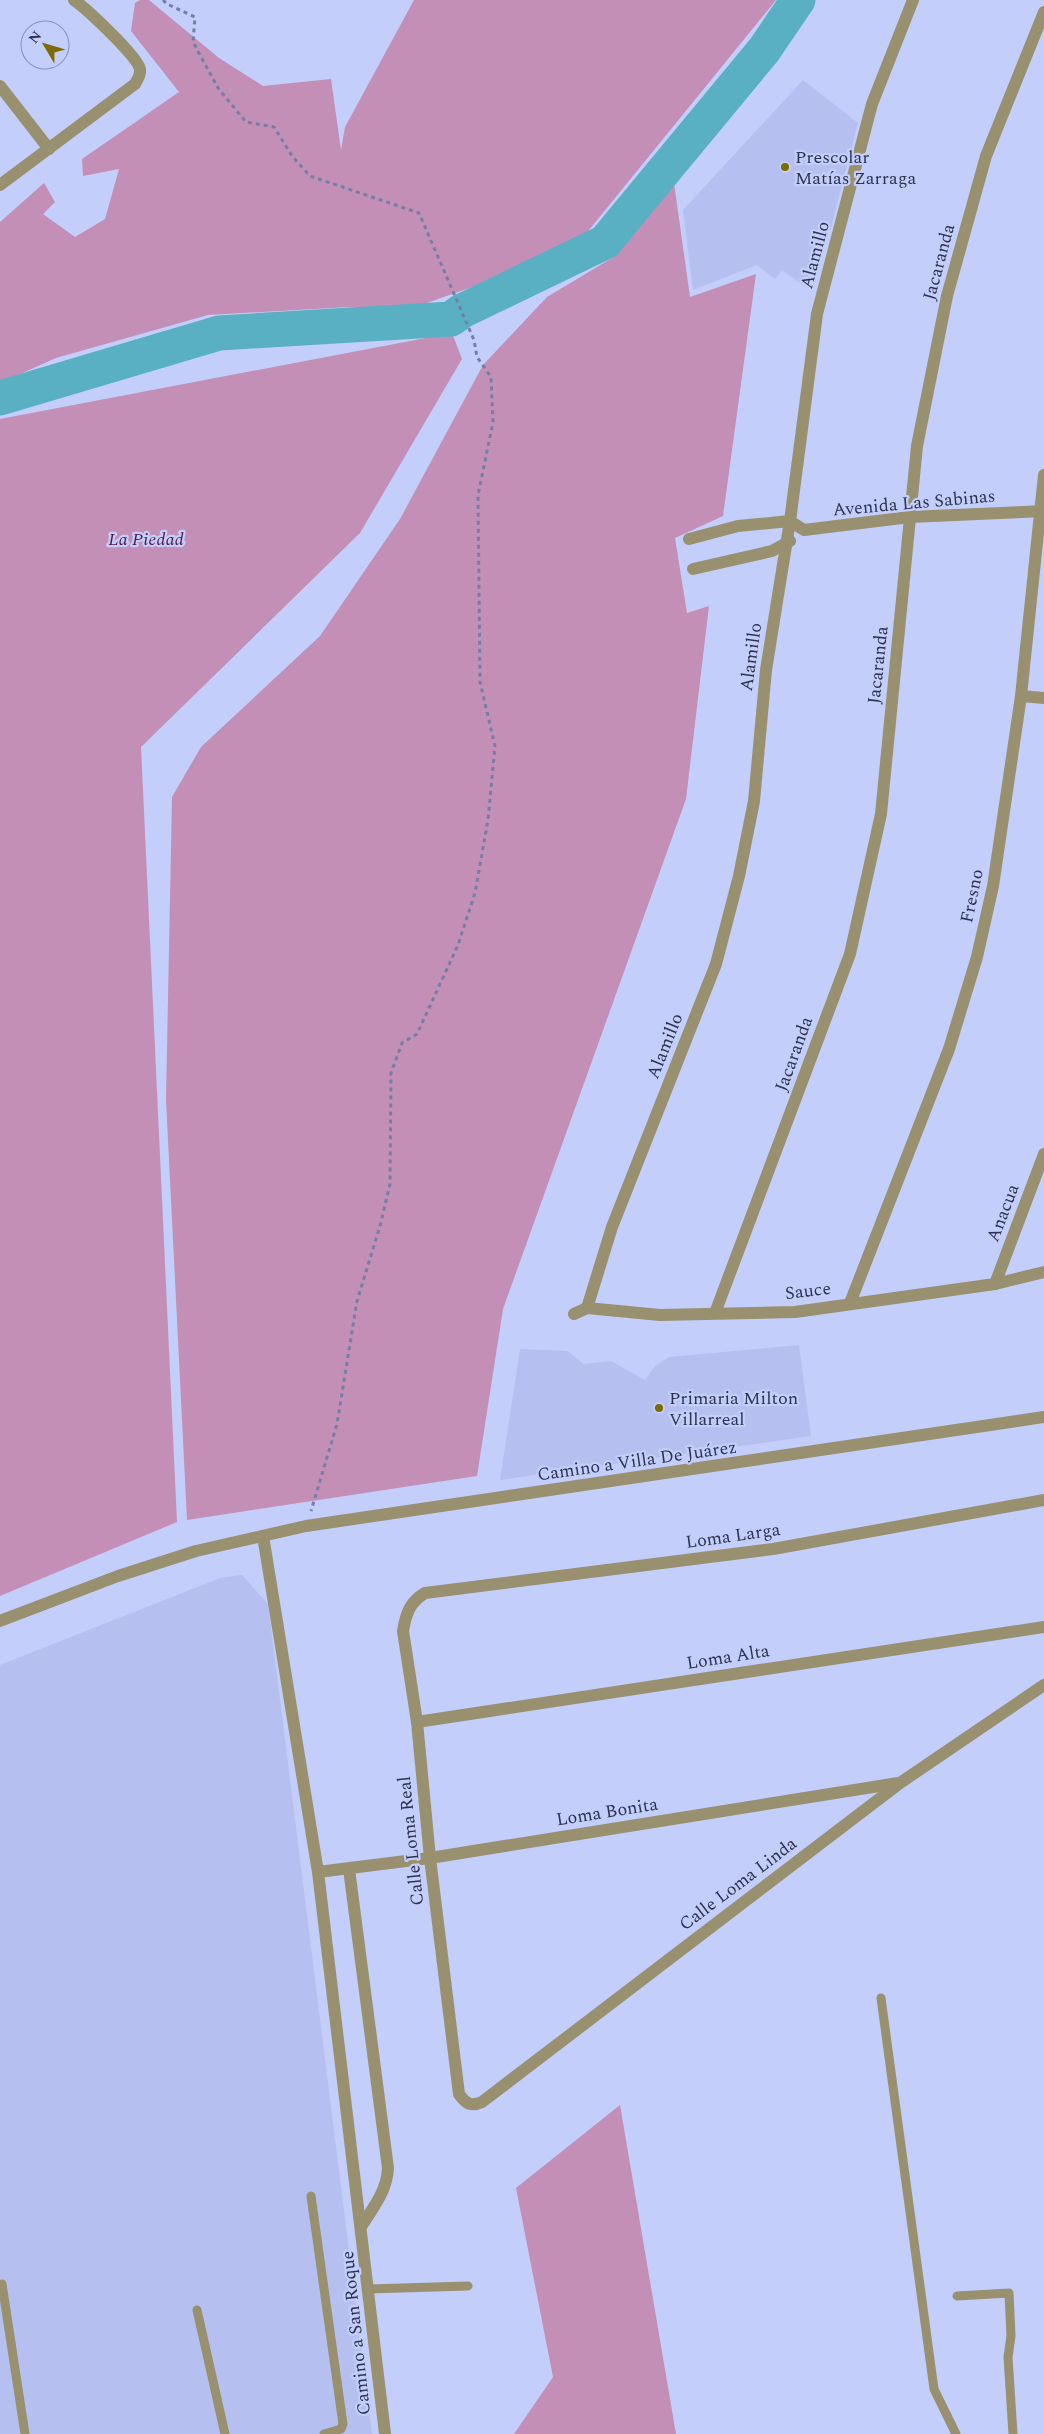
<svg xmlns="http://www.w3.org/2000/svg" width="1044" height="2434" viewBox="0 0 1044 2434" font-family="Spectral,serif">
<style>
.built{fill:#b5c0f0}
.green{fill:#c38fb7}
.lines{fill:none;stroke-linecap:round;stroke-linejoin:round}
.river{stroke:#59b0c3;stroke-width:35}
.path{stroke:#767ea3;stroke-width:3;stroke-dasharray:4 4;stroke-linecap:butt}
.service{stroke:#999070;stroke-width:9}
.minor{stroke:#999070;stroke-width:12}
.poi-dot{fill:#7f6a01;stroke:#c3cefa;stroke-width:2}
.labels{text-anchor:middle;dominant-baseline:central;stroke-width:4.5;stroke-linejoin:round;paint-order:stroke}
.poi-label{font-size:18px;fill:#2c324f;stroke:#c3cefa;text-anchor:start}
.street-label{font-size:18px;fill:#2c324f;stroke:#c3cefa}
.park-label{font-size:18px;font-style:italic;fill:#57154d;stroke:#c3cefa}
</style>
<rect width="100%" height="100%" fill="#c3cefa"/>
<!-- built -->
<g class="built">
<polygon points="803,80 858,123 831,228 812,253 808,289 782,270 775,279 757,265 693,290 683,210"/>
<polygon points="799,1345 811,1436 500,1480 520,1349 567,1351 584,1364 611,1361 645,1380 655,1366 669,1357"/>
<polygon points="242,1575 268,1604 372,2434 0,2434 0,1665 220,1578"/>
</g>
<!-- green -->
<g class="green">
<polygon points="140,0 149,0 219,58 263,86 331,79 341,150 345,127 414,0 776,0 585,235 489,281 410,309 349,307 208,315 56,358 0,383 0,222 44,183 55,202 43,214 75,237 105,219 119,169 83,176 82,159 179,92 131,31 135,3"/>
<polygon points="674,183 690,297 756,274 723,516 675,538 687,613 709,606 686,799 503,1309 477,1476 187,1520 166,1100 172,797 201,747 320,636 400,519 483,365 547,297 612,258"/>
<polygon points="452,333 462,359 360,533 141,747 177,1522 0,1596 0,419"/>
<polygon points="620,2105 676,2434 514,2434 553,2377 516,2188"/>
</g>
<g class="lines">
<!-- river -->
<polyline class="river" points="0,398 219,333 451,319 462,311 605,242 764,50 798,0"/>
<!-- path -->
<polyline class="path" points="163,0 167,4 195,17 193,42 218,88 246,122 274,127 292,156 310,176 419,213 474,340 477,357 491,377 493,422 478,495 480,682 495,746 488,820 475,893 458,945 417,1034 402,1043 391,1073 390,1184 380,1226 357,1301 337,1424 311,1511"/>
<!-- service -->
<g class="service">
<polyline points="881,1998 934,2389 956,2434"/>
<polyline points="311,2196 343,2424 341,2429 324,2434"/>
<polyline points="2,2284 25,2434"/>
<polyline points="368,2289 468,2286"/>
<polyline points="957,2296 1009,2293 1011,2336 1008,2357 1013,2434"/>
<polyline points="197,2310 225,2434"/>
</g>
<!-- minor -->
<g class="minor">
<polyline points="0,86 49,149"/>
<path d="M0 185 135 84C137 80 141 75 140 69 137 56 87 9 74 0"/>
<polyline points="689,539 738,526 790,521 804,530 910,517 1044,511"/>
<polyline points="693,569 772,551 790,541"/>
<polyline points="1021,696 1044,698"/>
<polyline points="995,1284 1044,1154"/>
<polyline points="850,1303 949,1049 977,957 993,886 1021,696 1044,475"/>
<polyline points="587,1308 612,1227 716,964 739,876 754,801 766,670 790,521 817,314 872,104 913,0"/>
<polyline points="715,1313 850,954 881,814 917,446 947,296 986,156 1044,12"/>
<polyline points="574,1314 587,1308 660,1315 795,1312 995,1284 1044,1272"/>
<path d="M1044 1500 773 1549 425 1593C410 1602 406 1613 403 1631L417 1722 430 1858 459 2094C466 2104 471 2107 482 2102L900 1783 1044 1685"/>
<polyline points="263,1536 318,1872 385,2434"/>
<polyline points="0,1621 118,1576 196,1551 306,1526 1044,1417"/>
<polyline points="417,1722 1044,1627"/>
<path d="M349 1869 388 2168C387 2191 373 2208 361 2227"/>
<polyline points="318,1872 430,1858 898,1783"/>
</g>
</g>
<!-- markers -->
<g class="poi-dot">
<circle cx="785" cy="167" r="5"/>
<circle cx="659" cy="1408" r="5"/>
</g>
<g class="labels">
<!-- poi labels -->
<g class="poi-label">
<text x="795" y="157">Prescolar<tspan x="795" dy="21">Matías Zarraga</tspan></text>
<text x="669" y="1398">Primaria Milton<tspan x="669" dy="21">Villarreal</tspan></text>
</g>
<!-- street labels -->
<g class="street-label">
<text transform="translate(815 255) rotate(-75)">Alamillo</text>
<text transform="translate(939 262) rotate(-75)">Jacaranda</text>
<text transform="translate(914 503) rotate(-5)">Avenida Las Sabinas</text>
<text transform="translate(751 657) rotate(-82)">Alamillo</text>
<text transform="translate(878 665) rotate(-84)">Jacaranda</text>
<text transform="translate(972 896) rotate(-78)">Fresno</text>
<text transform="translate(665 1046) rotate(-68)">Alamillo</text>
<text transform="translate(794 1054) rotate(-70)">Jacaranda</text>
<text transform="translate(1003 1213) rotate(-69)">Anacua</text>
<text transform="translate(808 1291) rotate(-7)">Sauce</text>
<text transform="translate(637 1461) rotate(-8)">Camino a Villa De Juárez</text>
<text transform="translate(733 1536) rotate(-8)">Loma Larga</text>
<text transform="translate(728 1657) rotate(-9)">Loma Alta</text>
<text transform="translate(607 1812) rotate(-9)">Loma Bonita</text>
<text transform="translate(411 1841) rotate(-96)">Calle Loma Real</text>
<text transform="translate(738 1884) rotate(-37)">Calle Loma Linda</text>
<text transform="translate(356 2333) rotate(-96)">Camino a San Roque</text>
</g>
<!-- park labels -->
<g class="park-label">
<text x="146" y="539">La Piedad</text>
</g>
</g>
<!-- north arrow -->
<g transform="translate(45 45) rotate(308)"><circle r="24" fill="#c3cefa" stroke="#8790b6"/>
<path d="M0-4L9 19L0 12L-9 19Z" fill="#7f6a01"/>
<text y="-8" font-size="14" font-weight="bold" text-anchor="middle" fill="#2c324f">N</text>
</g>
</svg>
